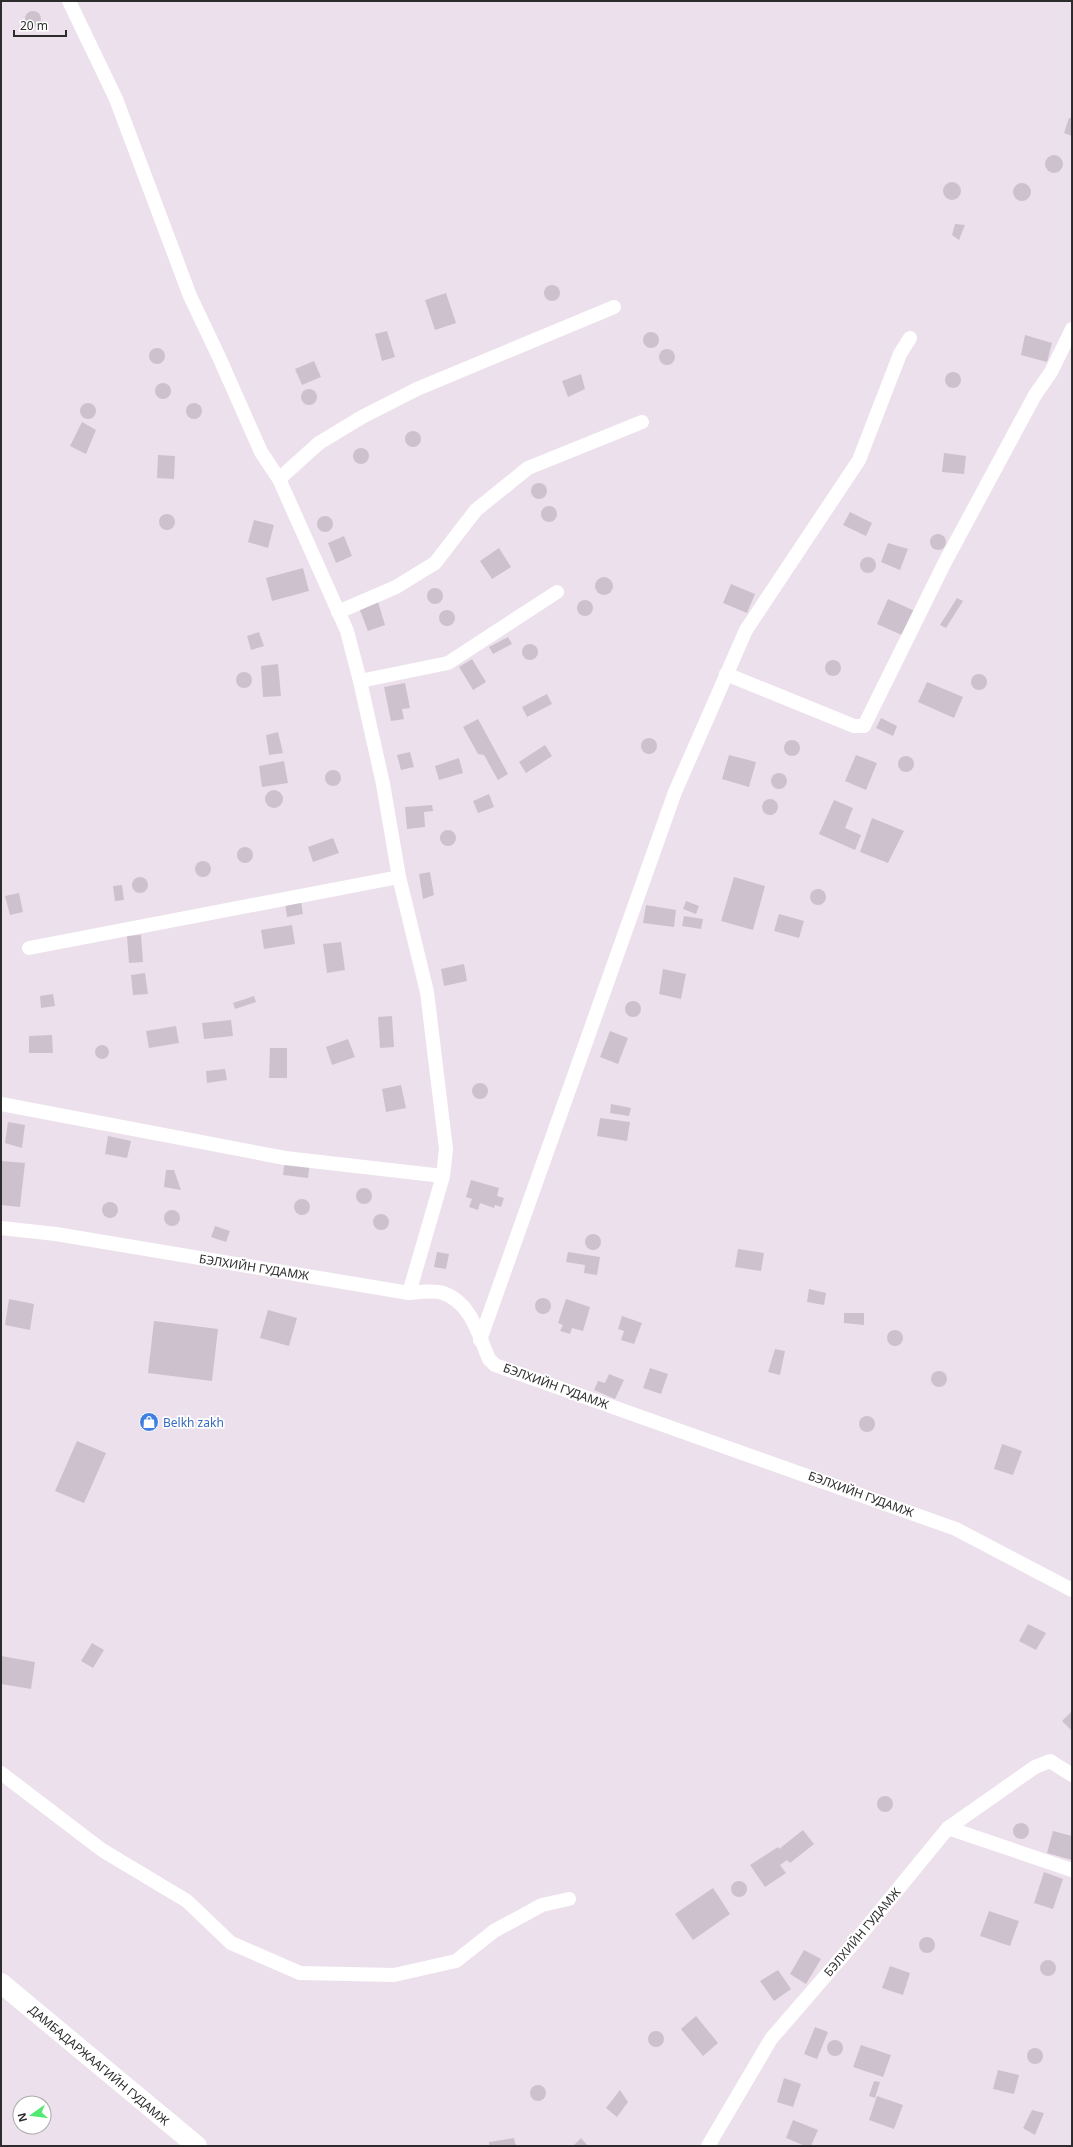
<svg xmlns="http://www.w3.org/2000/svg" width="1073" height="2147" viewBox="0 0 1073 2147" font-family="'Noto Sans',sans-serif">
<style>
.building{fill:#ccc1cc}
.lines{fill:none;stroke-linecap:round;stroke-linejoin:round}
.street{stroke:#fff;stroke-width:14}
.secondary{stroke:#fff;stroke-width:20}
.labels{text-anchor:middle;dominant-baseline:central;stroke-width:3.5;stroke-linejoin:round;paint-order:stroke}
.street-label{font-size:12px;fill:#2c2c2c;stroke:#fff}
.shop-label{font-size:12px;fill:#366cbe;stroke:#fff;text-anchor:start}
</style>
<rect width="100%" height="100%" fill="#ece0ec"/>
<!-- building -->
<g class="building">
<circle cx="33" cy="19" r="8"/>
<polygon points="1069,118 1072,118 1072,136 1064,133"/>
<circle cx="1054" cy="164" r="9"/>
<circle cx="952" cy="191" r="9"/>
<circle cx="1022" cy="192" r="9"/>
<polygon points="955,224 965,225 959,240 952,235"/>
<circle cx="552" cy="293" r="8"/>
<polygon points="446,293 456,323 435,330 425,300"/>
<polygon points="387,331 395,357 382,361 375,334"/>
<circle cx="651" cy="340" r="8"/>
<polygon points="1025,335 1052,343 1047,362 1021,355"/>
<circle cx="157" cy="356" r="8"/>
<circle cx="667" cy="357" r="8"/>
<polygon points="314,361 321,377 302,385 295,369"/>
<circle cx="953" cy="380" r="8"/>
<polygon points="581,374 585,389 568,397 562,381"/>
<circle cx="163" cy="391" r="8"/>
<circle cx="309" cy="397" r="8"/>
<circle cx="88" cy="411" r="8"/>
<circle cx="194" cy="411" r="8"/>
<polygon points="82,422 96,430 86,454 70,446"/>
<circle cx="413" cy="439" r="8"/>
<circle cx="361" cy="456" r="8"/>
<polygon points="944,453 966,456 964,474 942,472"/>
<polygon points="158,455 175,456 174,479 157,478"/>
<circle cx="539" cy="491" r="8"/>
<circle cx="549" cy="514" r="8"/>
<polygon points="850,512 872,523 866,536 843,525"/>
<circle cx="167" cy="522" r="8"/>
<circle cx="325" cy="524" r="8"/>
<polygon points="254,520 274,525 268,548 248,542"/>
<circle cx="938" cy="542" r="8"/>
<polygon points="344,536 352,556 336,563 328,543"/>
<polygon points="888,543 908,549 900,570 881,562"/>
<polygon points="499,548 511,567 492,579 480,561"/>
<circle cx="868" cy="565" r="8"/>
<polygon points="303,568 309,591 272,601 266,578"/>
<circle cx="604" cy="586" r="9"/>
<polygon points="731,584 755,594 747,613 723,603"/>
<circle cx="435" cy="596" r="8"/>
<polygon points="957,598 963,601 946,628 940,625"/>
<polygon points="888,599 915,611 904,636 877,624"/>
<circle cx="585" cy="608" r="8"/>
<polygon points="378,602 385,625 368,631 359,608"/>
<circle cx="447" cy="618" r="8"/>
<polygon points="259,632 264,646 251,650 247,636"/>
<polygon points="508,637 512,644 493,654 489,647"/>
<circle cx="530" cy="652" r="8"/>
<polygon points="472,659 486,682 473,690 459,667"/>
<circle cx="833" cy="668" r="8"/>
<polygon points="278,664 281,696 263,697 261,666"/>
<circle cx="244" cy="680" r="8"/>
<circle cx="979" cy="682" r="8"/>
<polygon points="927,682 963,697 954,718 918,702"/>
<polygon points="405,683 410,708 402,709 404,719 391,721 384,687"/>
<polygon points="547,694 552,704 527,717 522,707"/>
<polygon points="881,718 897,726 893,736 876,728"/>
<polygon points="478,719 508,774 498,780 484,755 478,754 463,727"/>
<polygon points="278,732 283,753 269,755 266,735"/>
<circle cx="649" cy="746" r="8"/>
<circle cx="792" cy="748" r="8"/>
<polygon points="545,745 552,756 526,773 519,762"/>
<polygon points="410,752 414,767 401,770 397,755"/>
<polygon points="729,755 756,762 749,787 722,779"/>
<polygon points="856,755 877,763 866,790 845,781"/>
<circle cx="906" cy="764" r="8"/>
<polygon points="459,758 463,773 439,780 435,766"/>
<polygon points="284,761 288,783 262,787 259,766"/>
<circle cx="333" cy="778" r="8"/>
<circle cx="779" cy="781" r="8"/>
<circle cx="274" cy="799" r="9"/>
<polygon points="489,794 494,807 478,813 473,801"/>
<circle cx="770" cy="807" r="8"/>
<polygon points="834,800 853,808 845,828 861,835 855,850 819,834"/>
<polygon points="432,805 433,811 424,812 425,827 407,829 405,807"/>
<polygon points="872,818 904,831 888,863 860,852"/>
<circle cx="448" cy="838" r="8"/>
<polygon points="333,838 339,853 313,862 308,847"/>
<circle cx="245" cy="855" r="8"/>
<circle cx="203" cy="869" r="8"/>
<polygon points="430,872 434,895 423,899 419,874"/>
<polygon points="734,877 765,886 753,930 721,921"/>
<circle cx="140" cy="885" r="8"/>
<polygon points="122,885 124,900 115,901 113,886"/>
<circle cx="818" cy="897" r="8"/>
<polygon points="19,893 23,912 10,915 5,896"/>
<polygon points="301,901 303,914 287,917 285,903"/>
<polygon points="686,901 699,906 696,914 683,909"/>
<polygon points="646,905 676,910 674,927 643,923"/>
<polygon points="779,914 804,921 799,938 774,931"/>
<polygon points="684,916 703,919 701,929 682,926"/>
<polygon points="292,925 295,944 264,949 261,930"/>
<polygon points="141,935 143,962 129,963 127,936"/>
<polygon points="341,942 345,970 327,973 323,944"/>
<polygon points="464,964 467,981 444,986 441,969"/>
<polygon points="663,969 686,974 681,999 659,994"/>
<polygon points="145,973 148,994 133,995 131,975"/>
<polygon points="53,994 55,1006 41,1008 40,996"/>
<polygon points="254,996 256,1002 235,1009 233,1003"/>
<circle cx="633" cy="1009" r="8"/>
<polygon points="392,1016 394,1047 380,1048 378,1017"/>
<polygon points="231,1020 233,1036 204,1039 202,1023"/>
<polygon points="176,1026 179,1043 149,1048 146,1031"/>
<polygon points="610,1031 628,1038 618,1064 600,1057"/>
<polygon points="52,1035 53,1053 29,1053 29,1036"/>
<polygon points="348,1039 355,1057 332,1065 326,1047"/>
<circle cx="102" cy="1052" r="7"/>
<polygon points="270,1048 287,1048 287,1078 269,1078"/>
<polygon points="225,1069 227,1080 207,1083 206,1071"/>
<circle cx="480" cy="1091" r="8"/>
<polygon points="401,1085 406,1108 386,1112 382,1089"/>
<polygon points="611,1104 631,1108 629,1116 610,1113"/>
<polygon points="600,1118 630,1122 627,1141 597,1136"/>
<polygon points="8,1122 25,1125 22,1148 5,1143"/>
<polygon points="108,1136 131,1141 127,1158 105,1154"/>
<polygon points="285,1158 310,1161 308,1178 283,1175"/>
<polygon points="1,1161 25,1163 20,1207 1,1205"/>
<polygon points="166,1170 174,1170 181,1190 164,1187"/>
<polygon points="471,1180 499,1188 497,1196 504,1198 501,1207 495,1205 494,1208 480,1203 478,1210 469,1207 472,1199 466,1197"/>
<circle cx="364" cy="1196" r="8"/>
<circle cx="302" cy="1207" r="8"/>
<circle cx="110" cy="1210" r="8"/>
<circle cx="172" cy="1218" r="8"/>
<circle cx="381" cy="1222" r="8"/>
<polygon points="215,1226 230,1231 226,1242 211,1237"/>
<circle cx="593" cy="1242" r="8"/>
<polygon points="738,1249 764,1253 761,1271 735,1267"/>
<polygon points="437,1252 449,1254 446,1269 434,1267"/>
<polygon points="568,1252 600,1257 597,1275 584,1273 585,1265 566,1262"/>
<polygon points="809,1289 826,1293 824,1305 807,1302"/>
<circle cx="543" cy="1306" r="8"/>
<polygon points="9,1299 34,1304 30,1330 5,1325"/>
<polygon points="566,1299 590,1307 583,1331 572,1328 570,1334 560,1331 563,1325 558,1323"/>
<polygon points="268,1310 297,1318 289,1346 260,1338"/>
<polygon points="844,1313 864,1313 864,1325 844,1323"/>
<polygon points="622,1316 642,1323 634,1344 621,1340 624,1331 618,1329"/>
<polygon points="154,1321 218,1329 212,1381 148,1373"/>
<circle cx="895" cy="1338" r="8"/>
<polygon points="775,1349 785,1351 780,1375 768,1372"/>
<polygon points="650,1368 668,1374 661,1394 643,1388"/>
<circle cx="939" cy="1379" r="8"/>
<polygon points="609,1374 624,1380 615,1399 594,1390 598,1381 605,1383"/>
<circle cx="867" cy="1424" r="8"/>
<polygon points="77,1441 106,1453 84,1503 55,1491"/>
<polygon points="1002,1444 1022,1451 1013,1475 994,1469"/>
<polygon points="1028,1624 1046,1633 1036,1650 1019,1641"/>
<polygon points="92,1643 104,1650 93,1668 81,1661"/>
<polygon points="1,1656 35,1662 31,1689 1,1684"/>
<polygon points="1072,1711 1072,1731 1062,1721"/>
<circle cx="885" cy="1804" r="8"/>
<circle cx="1021" cy="1831" r="8"/>
<polygon points="803,1830 814,1844 790,1863 787,1860 780,1865 786,1873 765,1887 750,1865 778,1847 779,1849"/>
<polygon points="1053,1831 1072,1836 1072,1860 1047,1853"/>
<polygon points="1044,1872 1063,1879 1053,1909 1034,1903"/>
<circle cx="739" cy="1889" r="8"/>
<polygon points="713,1888 730,1914 693,1940 675,1914"/>
<polygon points="989,1911 1019,1921 1010,1946 980,1936"/>
<circle cx="927" cy="1945" r="8"/>
<polygon points="804,1950 821,1959 806,1984 790,1974"/>
<circle cx="1048" cy="1968" r="8"/>
<polygon points="890,1966 910,1973 903,1995 882,1988"/>
<polygon points="778,1970 791,1989 774,2001 760,1981"/>
<polygon points="696,2016 718,2043 703,2056 681,2029"/>
<polygon points="815,2027 828,2032 817,2059 804,2054"/>
<circle cx="656" cy="2039" r="8"/>
<circle cx="835" cy="2048" r="8"/>
<polygon points="861,2045 891,2055 883,2077 853,2067"/>
<circle cx="1035" cy="2056" r="8"/>
<polygon points="998,2070 1019,2075 1014,2094 993,2089"/>
<polygon points="784,2078 801,2084 793,2107 777,2102"/>
<polygon points="874,2081 880,2082 875,2098 869,2096"/>
<circle cx="538" cy="2093" r="8"/>
<polygon points="620,2090 628,2102 617,2117 606,2108"/>
<polygon points="877,2096 903,2105 894,2129 869,2120"/>
<polygon points="1032,2110 1044,2113 1035,2135 1023,2128"/>
<polygon points="793,2120 818,2130 811,2146 805,2146 786,2138"/>
<polygon points="514,2138 516,2146 489,2146 489,2142"/>
<polygon points="581,2138 588,2146 573,2146"/>
</g>
<g class="lines">
<!-- street -->
<g class="street">
<polyline points="69,1 116,99 190,296 219,357 261,452 279,479 347,631 360,681 383,784 399,877 427,992 446,1149 443,1176 409,1293"/>
<polyline points="279,479 319,443 362,417 417,389 614,307"/>
<polyline points="338,612 396,587 435,563 476,510 528,468 642,422"/>
<polyline points="726,674 854,726 864,726 944,564 1035,395 1051,372 1072,329"/>
<polyline points="360,681 448,663 557,592"/>
<polyline points="29,948 399,877"/>
<polyline points="1,1104 285,1158 443,1176"/>
<path d="M1 1228 56 1234 409 1293C419 1292 434 1290 443 1293 471 1302 479 1336 489 1359L495 1365 956 1529 1072 1590"/>
<polyline points="480,1340 675,792 746,630 859,460 900,354 910,338"/>
<polyline points="1,1773 102,1850 187,1901 231,1943 300,1973 394,1975 456,1961 494,1931 542,1905 569,1899"/>
<polyline points="948,1828 1035,1767 1050,1761 1072,1775"/>
<polyline points="708,2146 771,2039 853,1944 948,1828 1072,1870"/>
</g>
<!-- secondary -->
<polyline class="secondary" points="1,1983 197,2146"/>
</g>
<!-- icons -->
<defs>
<g id="shop-disc" transform="scale(1)"><circle r="9.5" fill="#3f7fe0" stroke="#fff"/><path d="M-5-2.5h2.3a2.7 3.5 0 0 1 5.4 0H5L5.5 6h-11ZM-1.5-2.5h3a1.5 2.3 0 0 0-3 0Z" fill="#fff"/></g>
</defs>
<g fill-rule="evenodd">
<use href="#shop-disc" x="149" y="1422"/>
</g>
<g class="labels">
<!-- street labels -->
<g class="street-label">
<text transform="translate(254 1267) rotate(9)">БЭЛХИЙН ГУДАМЖ</text>
<text transform="translate(556 1386) rotate(20)">БЭЛХИЙН ГУДАМЖ</text>
<text transform="translate(861 1494) rotate(20)">БЭЛХИЙН ГУДАМЖ</text>
<text transform="translate(862 1932) rotate(-50)">БЭЛХИЙН ГУДАМЖ</text>
<text transform="translate(99 2065) rotate(40)">ДАМБАДАРЖААГИЙН ГУДАМЖ</text>
</g>
<!-- shop labels -->
<g class="shop-label">
<text x="163" y="1422">Belkh zakh</text>
</g>
</g>
<!-- border -->
<rect width="1073" height="2147" fill="none" stroke="#2c2c2c" stroke-width="4"/>
<!-- north arrow -->
<g transform="translate(32 2115) rotate(256)"><circle r="19" fill="#ffffff" stroke="#ababab"/>
<path d="M0-3L7 15L0 10L-7 15Z" fill="#51e874"/>
<text y="-6" font-size="11" font-weight="bold" text-anchor="middle" fill="#2c2c2c">N</text>
</g>
<!-- scale -->
<path d="M14 30v6h52v-6" fill="none" stroke="#2c2c2c" stroke-width="2"/>
<text x="20" y="30" font-size="12" fill="#2c2c2c" stroke="#ffffff" stroke-width="3" paint-order="stroke">20 m</text>
</svg>
